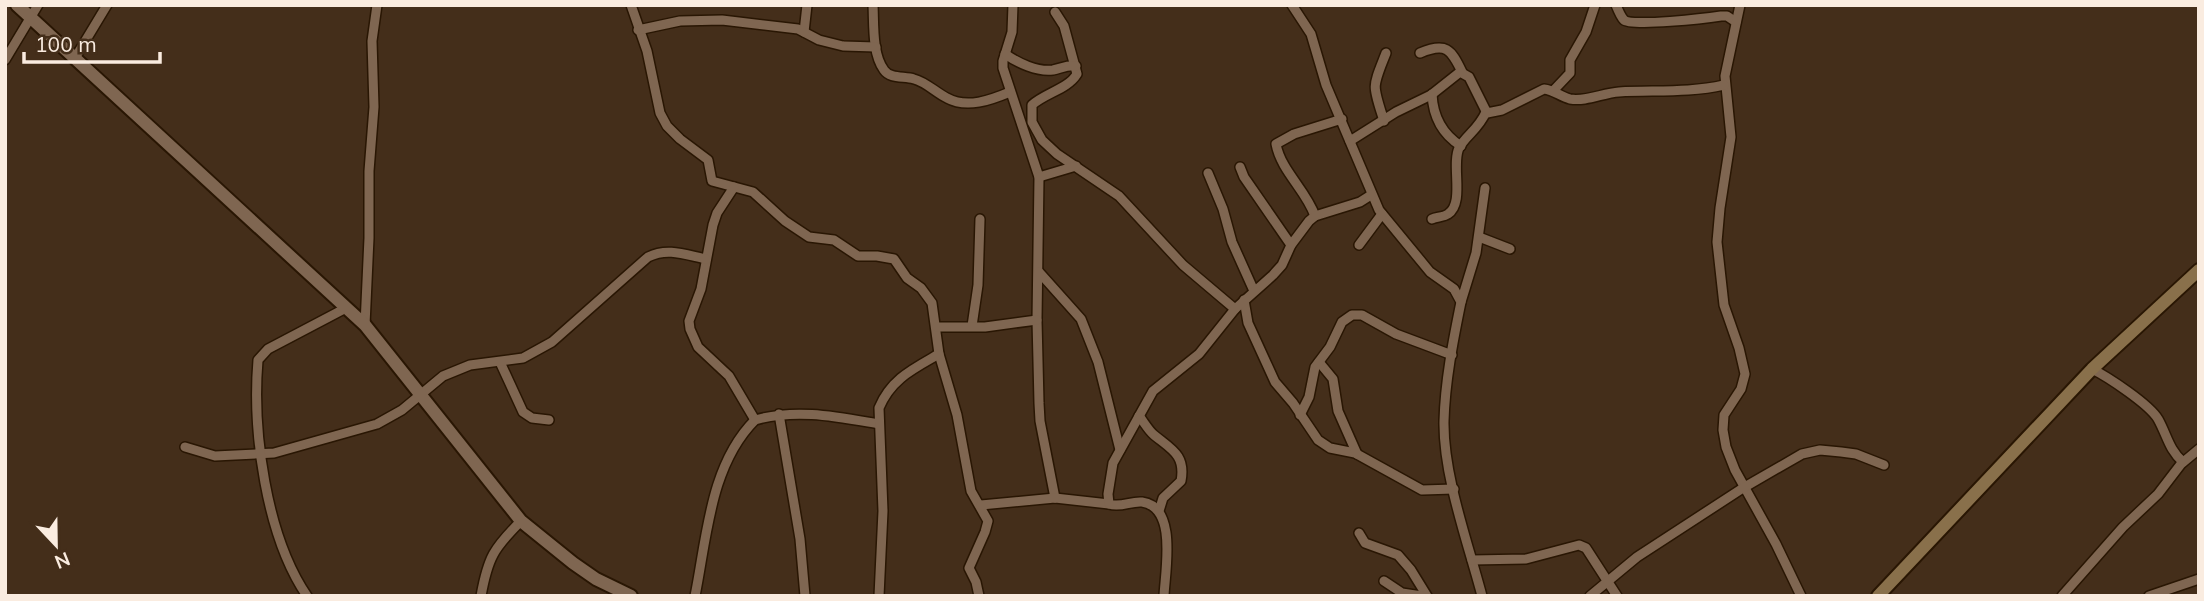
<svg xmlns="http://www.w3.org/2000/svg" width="2204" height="601" viewBox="0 0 2204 601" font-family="Mulish,sans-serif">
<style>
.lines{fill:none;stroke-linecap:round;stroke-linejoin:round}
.minor-casing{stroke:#291603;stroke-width:12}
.tertiary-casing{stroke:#291603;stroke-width:16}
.secondary-casing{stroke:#291603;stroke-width:16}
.minor{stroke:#7f6651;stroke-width:9}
.tertiary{stroke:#7f6651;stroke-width:12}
.secondary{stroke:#89704b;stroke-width:12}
</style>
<rect width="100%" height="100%" fill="#442e1a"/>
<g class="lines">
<!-- minor casing -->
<g class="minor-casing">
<g id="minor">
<polyline points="631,5 647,51 660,113 667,126 680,139 708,160 712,181 753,192 785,221 809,237 834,240 858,256 877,256 894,259 907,278 921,288 932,303 939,354 957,415 971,491 988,521 985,532 969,568 976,582 979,596"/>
<path d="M873 5C874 24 872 54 884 70 890 79 904 76 914 79 926 82 935 92 947 98 967 109 991 100 1010 92"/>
<polyline points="1013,5 1012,32 1003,61 1003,68 1039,177 1037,320 1039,403 1040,421 1055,498"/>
<path d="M1292 5 1311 34 1326 85 1379 210 1430 272 1454 289 1461 302C1453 341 1445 382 1444 421 1443 475 1468 543 1482 596"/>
<path d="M1616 5C1618 10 1621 17 1624 20 1631 27 1708 18 1721 16H1727L1736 22"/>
<polyline points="1740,5 1725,76 1731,137 1720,208 1717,242 1724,305 1739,348 1745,374 1741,389 1724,415 1723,430 1726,447 1735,470 1776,544 1801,596"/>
<path d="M1055 12 1064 26 1077 74C1068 89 1045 93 1032 105V122L1042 140 1057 154 1119 196 1183 265 1235 309"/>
<polyline points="638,30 680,21 722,20 798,29 819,40 843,46 876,47"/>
<polyline points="804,32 807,5"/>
<path d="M1420 53C1446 42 1451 49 1462 72"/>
<path d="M1005 54C1018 63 1037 72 1053 70 1062 68 1067 65 1076 66"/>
<polyline points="75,58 107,5"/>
<polyline points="5,60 38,5"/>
<polyline points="1553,91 1570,73 1570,60 1586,32 1595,5"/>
<path d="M1432 94C1433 116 1442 134 1461 146"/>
<path d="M1384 121C1372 83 1372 89 1386 53"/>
<path d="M1350 141 1396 112 1431 95 1460 72 1469 77 1487 113 1502 110 1544 89C1554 90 1561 97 1570 99 1586 102 1603 93 1619 92 1655 90 1689 93 1724 85"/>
<polyline points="1240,167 1244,177 1291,245"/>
<polyline points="1208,173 1223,209 1232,242 1254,291"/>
<polyline points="1039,177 1076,166"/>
<polyline points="734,187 717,213 713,225 701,289 689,321 690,329 698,347 729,376 755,420"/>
<path d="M1315 216C1306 190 1281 171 1276 144L1294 134 1342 119"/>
<path d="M1432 219C1436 217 1444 217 1448 214 1465 203 1451 165 1459 148 1466 135 1478 130 1486 112"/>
<polyline points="1479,237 1510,249"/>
<polyline points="1359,245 1382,214"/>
<polyline points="1039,272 1081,319 1098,362 1120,450"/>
<polyline points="1244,300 1248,323 1275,382 1293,403 1318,440 1330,448 1355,453 1422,490 1454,489"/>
<polyline points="1461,302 1476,253 1485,188"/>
<polyline points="365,325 369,238 369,171 374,107 372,41 377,5"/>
<polyline points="972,326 978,285 980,219"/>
<polyline points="937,327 985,327 1037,320"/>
<polyline points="500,362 523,412 532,418 549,420"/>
<polyline points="1319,362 1333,379 1338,411 1357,454"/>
<path d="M2092 369C2108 377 2149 404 2158 419 2167 435 2169 450 2183 462"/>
<polyline points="779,414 800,539 805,596"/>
<polyline points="1300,415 1309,397 1315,367 1330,347 1342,322 1352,315 1362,315 1396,334 1452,355"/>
<path d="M1139 416C1144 422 1148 430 1154 435 1171 449 1186 455 1181 481L1163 498 1159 511"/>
<path d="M185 447 215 456 274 453 377 424 402 410 443 376 470 365 523 358 552 342 648 257C668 247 686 255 706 259"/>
<polyline points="981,505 1055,498 1109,504"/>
<polyline points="1359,533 1365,543 1398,555 1411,570 1427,596"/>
<polyline points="1472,560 1526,559 1579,545 1586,548 1617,596"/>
<polyline points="1384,581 1402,593 1422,596"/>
<path d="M307 596C266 536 252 431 258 360L268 349 346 308"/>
<path d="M481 596C488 557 494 548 521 521"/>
<path d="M695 596C707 537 710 465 755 420 797 408 838 417 879 424"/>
<path d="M879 596 883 511 879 408C891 379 913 369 939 354"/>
<path d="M1164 596C1165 571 1178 507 1142 502 1130 501 1121 508 1109 504L1108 494 1113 463 1153 391 1199 354 1235 309 1273 275 1282 265 1291 245 1309 221 1315 216 1360 202 1371 195"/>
<polyline points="1590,596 1637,557 1743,488 1802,454 1820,450 1841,452 1856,454 1884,465"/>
<polyline points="2062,596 2123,527 2158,494 2181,464 2199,449"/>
<polyline points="2149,596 2199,579"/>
</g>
</g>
<!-- tertiary casing -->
<g class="tertiary-casing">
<polyline id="tertiary" points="17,5 365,325 521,521 573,563 596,579 631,596"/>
</g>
<!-- secondary casing -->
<g class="secondary-casing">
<polyline id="secondary" points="1878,596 2092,369 2199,270"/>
</g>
<!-- minor -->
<use href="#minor" class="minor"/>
<!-- tertiary -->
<use href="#tertiary" class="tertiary"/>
<!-- secondary -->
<use href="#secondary" class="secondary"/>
</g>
<!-- border -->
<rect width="2204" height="601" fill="none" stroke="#faece0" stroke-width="14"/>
<!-- north arrow -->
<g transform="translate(56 545) rotate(158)" stroke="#442e1a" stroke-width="5" paint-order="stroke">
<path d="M0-5L12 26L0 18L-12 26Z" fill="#faece0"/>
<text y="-10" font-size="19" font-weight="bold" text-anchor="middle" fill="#faece0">N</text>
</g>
<!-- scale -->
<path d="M24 52v10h136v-10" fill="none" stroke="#faece0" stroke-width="3.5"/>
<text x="35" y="52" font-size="21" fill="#faece0" stroke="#442e1a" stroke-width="5" paint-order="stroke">100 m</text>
</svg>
